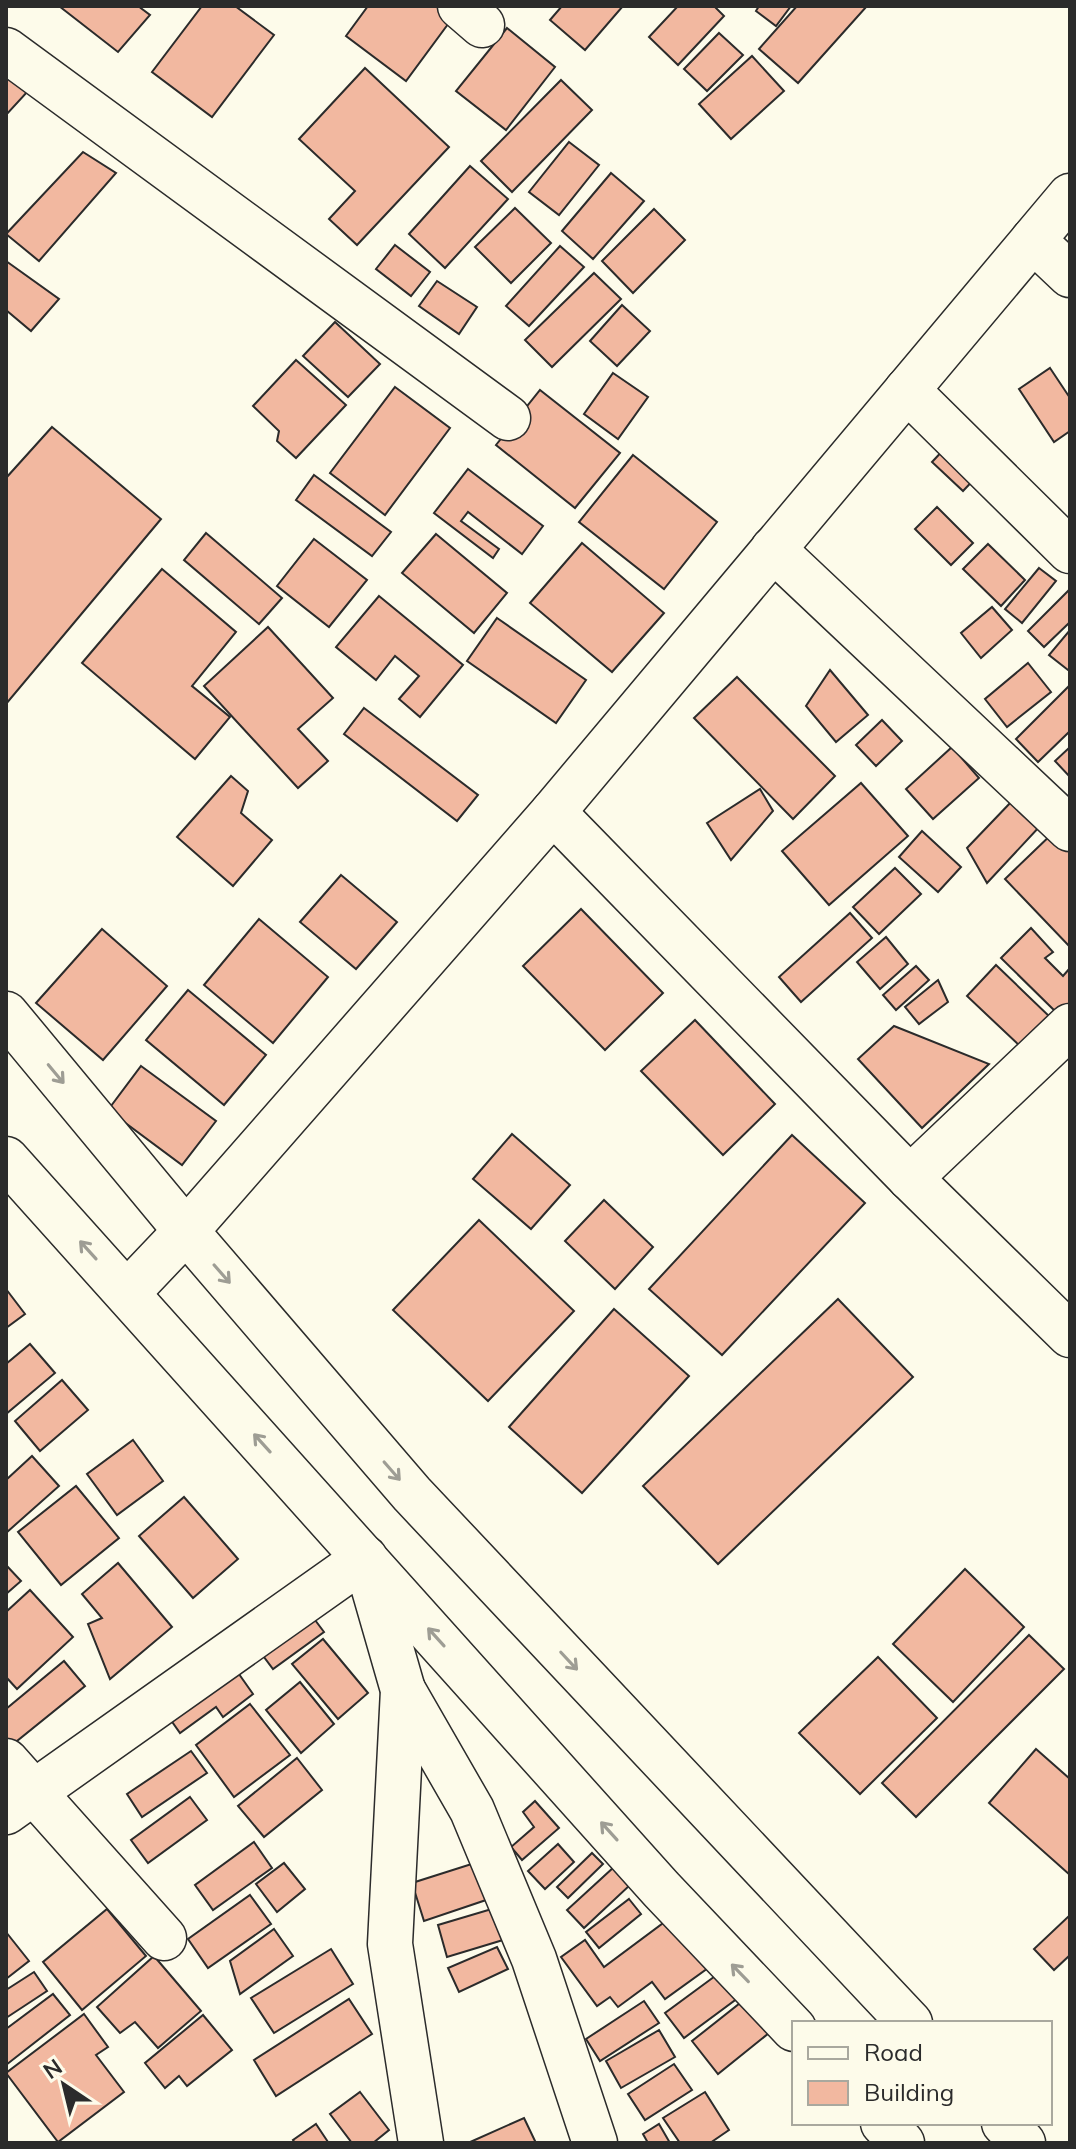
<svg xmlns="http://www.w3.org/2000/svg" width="1076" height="2149" viewBox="0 0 1076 2149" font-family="Mulish,sans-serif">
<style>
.building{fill:#f2b8a0;stroke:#2b2b2b;stroke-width:2}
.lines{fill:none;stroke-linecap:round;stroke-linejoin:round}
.minor-casing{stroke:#2b2b2b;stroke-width:47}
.secondary-casing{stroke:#2b2b2b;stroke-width:47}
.minor{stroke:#fdfbea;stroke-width:44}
.secondary{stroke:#fdfbea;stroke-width:44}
.oneway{stroke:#9e9d94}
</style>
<rect width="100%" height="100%" fill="#fdfbea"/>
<!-- building -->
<g class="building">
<polygon points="59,6 138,6 150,15 118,52"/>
<polygon points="202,6 235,6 274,35 212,117 152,72"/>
<polygon points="368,6 441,6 454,16 406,81 346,36"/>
<polygon points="562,6 623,6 585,50 550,20"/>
<polygon points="678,6 714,6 724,16 678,65 649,37"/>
<polygon points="759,6 791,6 776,26 756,11"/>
<polygon points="797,6 867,6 798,83 759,49"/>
<polygon points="507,28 555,67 506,130 456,91"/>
<polygon points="719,33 743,55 707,91 684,69"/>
<polygon points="752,56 784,91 731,139 699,104"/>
<polygon points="365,68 449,147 357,245 329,219 355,191 299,139"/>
<polygon points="6,74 29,90 6,115"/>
<polygon points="561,80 592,110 512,192 481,161"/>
<polygon points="569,142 599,165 559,215 529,192"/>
<polygon points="83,152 116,173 39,261 6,234"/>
<polygon points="470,166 508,199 445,268 409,234"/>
<polygon points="611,173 644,201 593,259 562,231"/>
<polygon points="515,208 551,243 511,283 475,247"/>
<polygon points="654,209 685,240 633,293 602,261"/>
<polygon points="395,245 430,272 411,296 376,269"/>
<polygon points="560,246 584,267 529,326 506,306"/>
<polygon points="6,261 59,299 31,331 6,310"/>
<polygon points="594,273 621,299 552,367 525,340"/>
<polygon points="437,281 477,307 459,334 419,306"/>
<polygon points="622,305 650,331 617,366 590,341"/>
<polygon points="335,322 380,364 348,397 303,356"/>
<polygon points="296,360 346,405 296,458 277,441 279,431 253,406"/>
<polygon points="1050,368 1070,398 1070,431 1054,442 1019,389"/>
<polygon points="613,373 648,397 618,439 584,414"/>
<polygon points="395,387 450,428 385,515 330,473"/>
<polygon points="540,390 620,453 575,508 496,445"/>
<polygon points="52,427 161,519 6,704 6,478"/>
<polygon points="948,445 980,473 963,491 932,462"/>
<polygon points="633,455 717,522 664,589 579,522"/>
<polygon points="468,469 543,526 522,554 468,512 461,521 499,549 493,558 434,513"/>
<polygon points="314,475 391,532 372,556 296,500"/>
<polygon points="937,507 973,543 951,565 915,529"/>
<polygon points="206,533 282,598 259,624 184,560"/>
<polygon points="436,534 507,593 474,633 402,573"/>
<polygon points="314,539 367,580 329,627 277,586"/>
<polygon points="582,543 664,613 612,672 530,603"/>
<polygon points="988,544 1025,580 1001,606 963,569"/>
<polygon points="1039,568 1056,581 1022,623 1005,609"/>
<polygon points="162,569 236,632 192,686 230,717 195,759 82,663"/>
<polygon points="1068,591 1070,593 1070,622 1044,647 1028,631"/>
<polygon points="379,596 463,665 420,717 399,699 419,676 395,656 376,680 336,647"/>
<polygon points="992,607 1012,630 981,658 961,633"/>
<polygon points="497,618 586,680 556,723 467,661"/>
<polygon points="268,627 333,698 298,729 328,761 298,788 204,686"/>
<polygon points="1070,630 1070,668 1068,670 1049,655"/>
<polygon points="1028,663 1051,692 1007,727 985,699"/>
<polygon points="830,670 868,715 836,742 806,706"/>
<polygon points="737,677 835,776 793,819 694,718"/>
<polygon points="1070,685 1070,731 1038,762 1016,739"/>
<polygon points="364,708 478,795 457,821 344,734"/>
<polygon points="882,720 902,741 876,766 856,745"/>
<polygon points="952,747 979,778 933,819 906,789"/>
<polygon points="1070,747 1070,777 1055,761"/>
<polygon points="231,776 248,791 241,813 272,840 233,886 177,837"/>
<polygon points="861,783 908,836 829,905 782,851"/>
<polygon points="760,789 773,811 731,860 707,823"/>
<polygon points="1013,800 1041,825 987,883 967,848"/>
<polygon points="1056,830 1070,845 1070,947 1005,879"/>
<polygon points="922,831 961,867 938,892 899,857"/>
<polygon points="895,868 921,894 879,934 853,907"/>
<polygon points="341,875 397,922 356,969 300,922"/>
<polygon points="581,909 663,993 605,1050 523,966"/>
<polygon points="850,913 872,938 801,1002 779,977"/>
<polygon points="259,919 328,977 273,1043 204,985"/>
<polygon points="1031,928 1053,952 1045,958 1063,976 1070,968 1070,1003 1059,1015 1001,958"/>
<polygon points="102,929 167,986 103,1060 36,1003"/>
<polygon points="886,937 908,964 880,989 857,962"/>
<polygon points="996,965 1052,1019 1022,1048 967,996"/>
<polygon points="916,966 929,980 896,1010 883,995"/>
<polygon points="938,980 948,1002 919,1024 905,1007"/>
<polygon points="188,990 266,1055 224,1105 146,1040"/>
<polygon points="695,1020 775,1104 723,1155 641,1071"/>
<polygon points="894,1026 989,1064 922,1128 858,1059"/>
<polygon points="141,1066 216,1121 182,1165 108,1110"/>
<polygon points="512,1134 570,1185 531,1229 473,1179"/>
<polygon points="792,1135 865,1203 722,1355 649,1289"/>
<polygon points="604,1200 653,1247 615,1289 565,1241"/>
<polygon points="479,1220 574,1311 488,1401 393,1310"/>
<polygon points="6,1289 25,1314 6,1328"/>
<polygon points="838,1299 913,1377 718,1564 643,1486"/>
<polygon points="614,1309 689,1376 582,1493 509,1427"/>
<polygon points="30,1344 55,1373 6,1414 6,1364"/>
<polygon points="62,1380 88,1410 40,1451 15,1421"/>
<polygon points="133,1440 163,1481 117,1515 87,1474"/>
<polygon points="32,1456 59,1486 6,1533 6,1480"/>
<polygon points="76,1486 119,1538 61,1585 18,1532"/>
<polygon points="184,1497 238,1559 193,1598 139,1536"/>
<polygon points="118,1563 172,1627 110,1679 88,1624 102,1618 82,1594"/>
<polygon points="6,1565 21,1581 6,1594"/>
<polygon points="965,1569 1024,1627 953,1702 893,1644"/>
<polygon points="30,1590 73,1637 17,1689 6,1677 6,1612"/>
<polygon points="309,1612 324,1632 273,1669 258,1649"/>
<polygon points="1029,1635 1064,1669 916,1817 882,1783"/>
<polygon points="323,1639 368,1693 338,1719 292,1664"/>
<polygon points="878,1657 937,1718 860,1794 799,1733"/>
<polygon points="64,1661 85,1686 12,1745 6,1737 6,1709"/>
<polygon points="234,1667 253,1694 223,1717 216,1707 180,1733 168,1716"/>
<polygon points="300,1682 334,1724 301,1753 266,1710"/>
<polygon points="250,1704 290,1755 234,1797 196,1745"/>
<polygon points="1036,1749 1070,1779 1070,1875 989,1803"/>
<polygon points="191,1751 207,1773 142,1817 127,1794"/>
<polygon points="297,1758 322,1790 264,1837 238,1806"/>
<polygon points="190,1797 207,1820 148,1863 131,1840"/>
<polygon points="535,1801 559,1828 522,1860 511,1847 534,1827 523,1812"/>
<polygon points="254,1842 272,1868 213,1910 195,1885"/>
<polygon points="558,1844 574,1862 545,1889 528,1871"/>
<polygon points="592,1853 603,1864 568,1898 557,1887"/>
<polygon points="481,1861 492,1898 424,1921 412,1883"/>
<polygon points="284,1863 305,1889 277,1912 256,1884"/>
<polygon points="614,1867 630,1885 584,1928 567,1910"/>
<polygon points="250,1895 271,1924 208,1968 188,1939"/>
<polygon points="629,1899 641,1914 599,1948 586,1932"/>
<polygon points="495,1908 503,1940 447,1957 438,1925"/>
<polygon points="107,1909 146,1956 82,2010 43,1962"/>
<polygon points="678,1912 715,1963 665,1999 652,1982 618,2007 610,1997 597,2006 561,1957 585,1940 604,1967"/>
<polygon points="1070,1915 1070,1955 1054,1970 1034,1949"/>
<polygon points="274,1929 293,1956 240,1994 230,1961"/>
<polygon points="6,1932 29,1961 6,1979"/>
<polygon points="497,1947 508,1969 459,1992 448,1968"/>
<polygon points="331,1949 353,1984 274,2033 251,1998"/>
<polygon points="154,1956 201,2011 158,2048 135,2022 120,2033 97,2007"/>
<polygon points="726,1968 746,1992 684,2038 665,2013"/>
<polygon points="34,1972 47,1991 6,2018 6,1990"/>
<polygon points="53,1994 70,2015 6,2065 6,2029"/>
<polygon points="749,1996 774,2029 718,2074 692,2041"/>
<polygon points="349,1999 372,2034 276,2096 254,2060"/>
<polygon points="644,2001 659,2023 600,2061 586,2039"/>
<polygon points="84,2014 108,2047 96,2055 124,2092 58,2142 6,2073"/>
<polygon points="203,2015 232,2050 187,2086 179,2076 165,2088 145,2063"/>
<polygon points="659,2030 675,2057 621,2088 606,2061"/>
<polygon points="674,2064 692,2090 645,2120 628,2094"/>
<polygon points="360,2092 389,2130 373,2143 352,2143 330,2114"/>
<polygon points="705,2092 729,2130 710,2143 680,2143 663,2118"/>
<polygon points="524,2118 536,2143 468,2143"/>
<polygon points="316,2124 328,2142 295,2143 293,2140"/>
<polygon points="659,2124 670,2143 648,2143 643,2134"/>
</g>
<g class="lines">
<!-- minor casing -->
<g class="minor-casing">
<g id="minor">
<polyline points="460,6 482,25"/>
<polyline points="6,50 508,418"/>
<polyline points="1033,240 1070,275"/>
<polyline points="907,390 1070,551"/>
<polyline points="773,549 1070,829"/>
<polyline points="553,812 910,1178 1070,1335"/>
<polyline points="910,1178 1070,1026"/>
<polyline points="127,1293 186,1231 553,812 1070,196"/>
<polyline points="403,1690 472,1810 534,1959 595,2143"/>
<polyline points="6,1761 164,1938"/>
<polyline points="6,1812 365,1558 403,1690 390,1944 421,2143"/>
</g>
</g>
<!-- secondary casing -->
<g class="secondary-casing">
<g id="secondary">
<polyline points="6,1014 186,1231 412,1494 910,2023"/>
<polyline points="6,1159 661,1889 794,2029"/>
<polyline points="883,2123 902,2143"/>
<polyline points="1004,2123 1023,2143"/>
</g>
</g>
<!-- minor -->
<use href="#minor" class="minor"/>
<!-- secondary -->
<use href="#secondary" class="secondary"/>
</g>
<!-- one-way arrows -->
<defs><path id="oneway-shaft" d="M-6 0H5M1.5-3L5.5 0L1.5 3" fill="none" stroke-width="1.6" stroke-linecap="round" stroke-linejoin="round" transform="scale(2)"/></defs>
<g class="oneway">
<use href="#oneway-shaft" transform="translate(56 1074) rotate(50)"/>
<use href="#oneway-shaft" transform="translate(88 1250) rotate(-132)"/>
<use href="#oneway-shaft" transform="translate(222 1274) rotate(49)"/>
<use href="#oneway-shaft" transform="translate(262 1443) rotate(-132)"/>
<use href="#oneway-shaft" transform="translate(392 1471) rotate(49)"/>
<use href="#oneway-shaft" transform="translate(436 1637) rotate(-132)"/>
<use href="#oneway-shaft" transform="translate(569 1661) rotate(47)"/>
<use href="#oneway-shaft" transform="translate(609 1831) rotate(-132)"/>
<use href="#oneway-shaft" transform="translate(740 1973) rotate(-134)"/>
</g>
<!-- border -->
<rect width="1076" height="2149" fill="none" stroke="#2b2b2b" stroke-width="16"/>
<!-- legend -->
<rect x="792" y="2021" width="260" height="104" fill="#fdfbea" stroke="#a9a89e" stroke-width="2"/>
<rect x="808" y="2047" width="40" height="12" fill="#fdfbea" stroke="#a9a89e" stroke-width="2"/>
<text x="864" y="2061" font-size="24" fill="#2b2b2b">Road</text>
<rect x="808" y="2081" width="40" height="24" fill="#f2b8a0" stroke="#a9a89e" stroke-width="2"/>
<text x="864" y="2101" font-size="24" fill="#2b2b2b">Building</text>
<!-- north arrow -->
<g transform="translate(64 2085) rotate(325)" stroke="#fdfbea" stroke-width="6" paint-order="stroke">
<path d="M0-6L14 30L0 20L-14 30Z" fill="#2b2b2b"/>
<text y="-12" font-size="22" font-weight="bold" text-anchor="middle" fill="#2b2b2b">N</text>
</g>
</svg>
